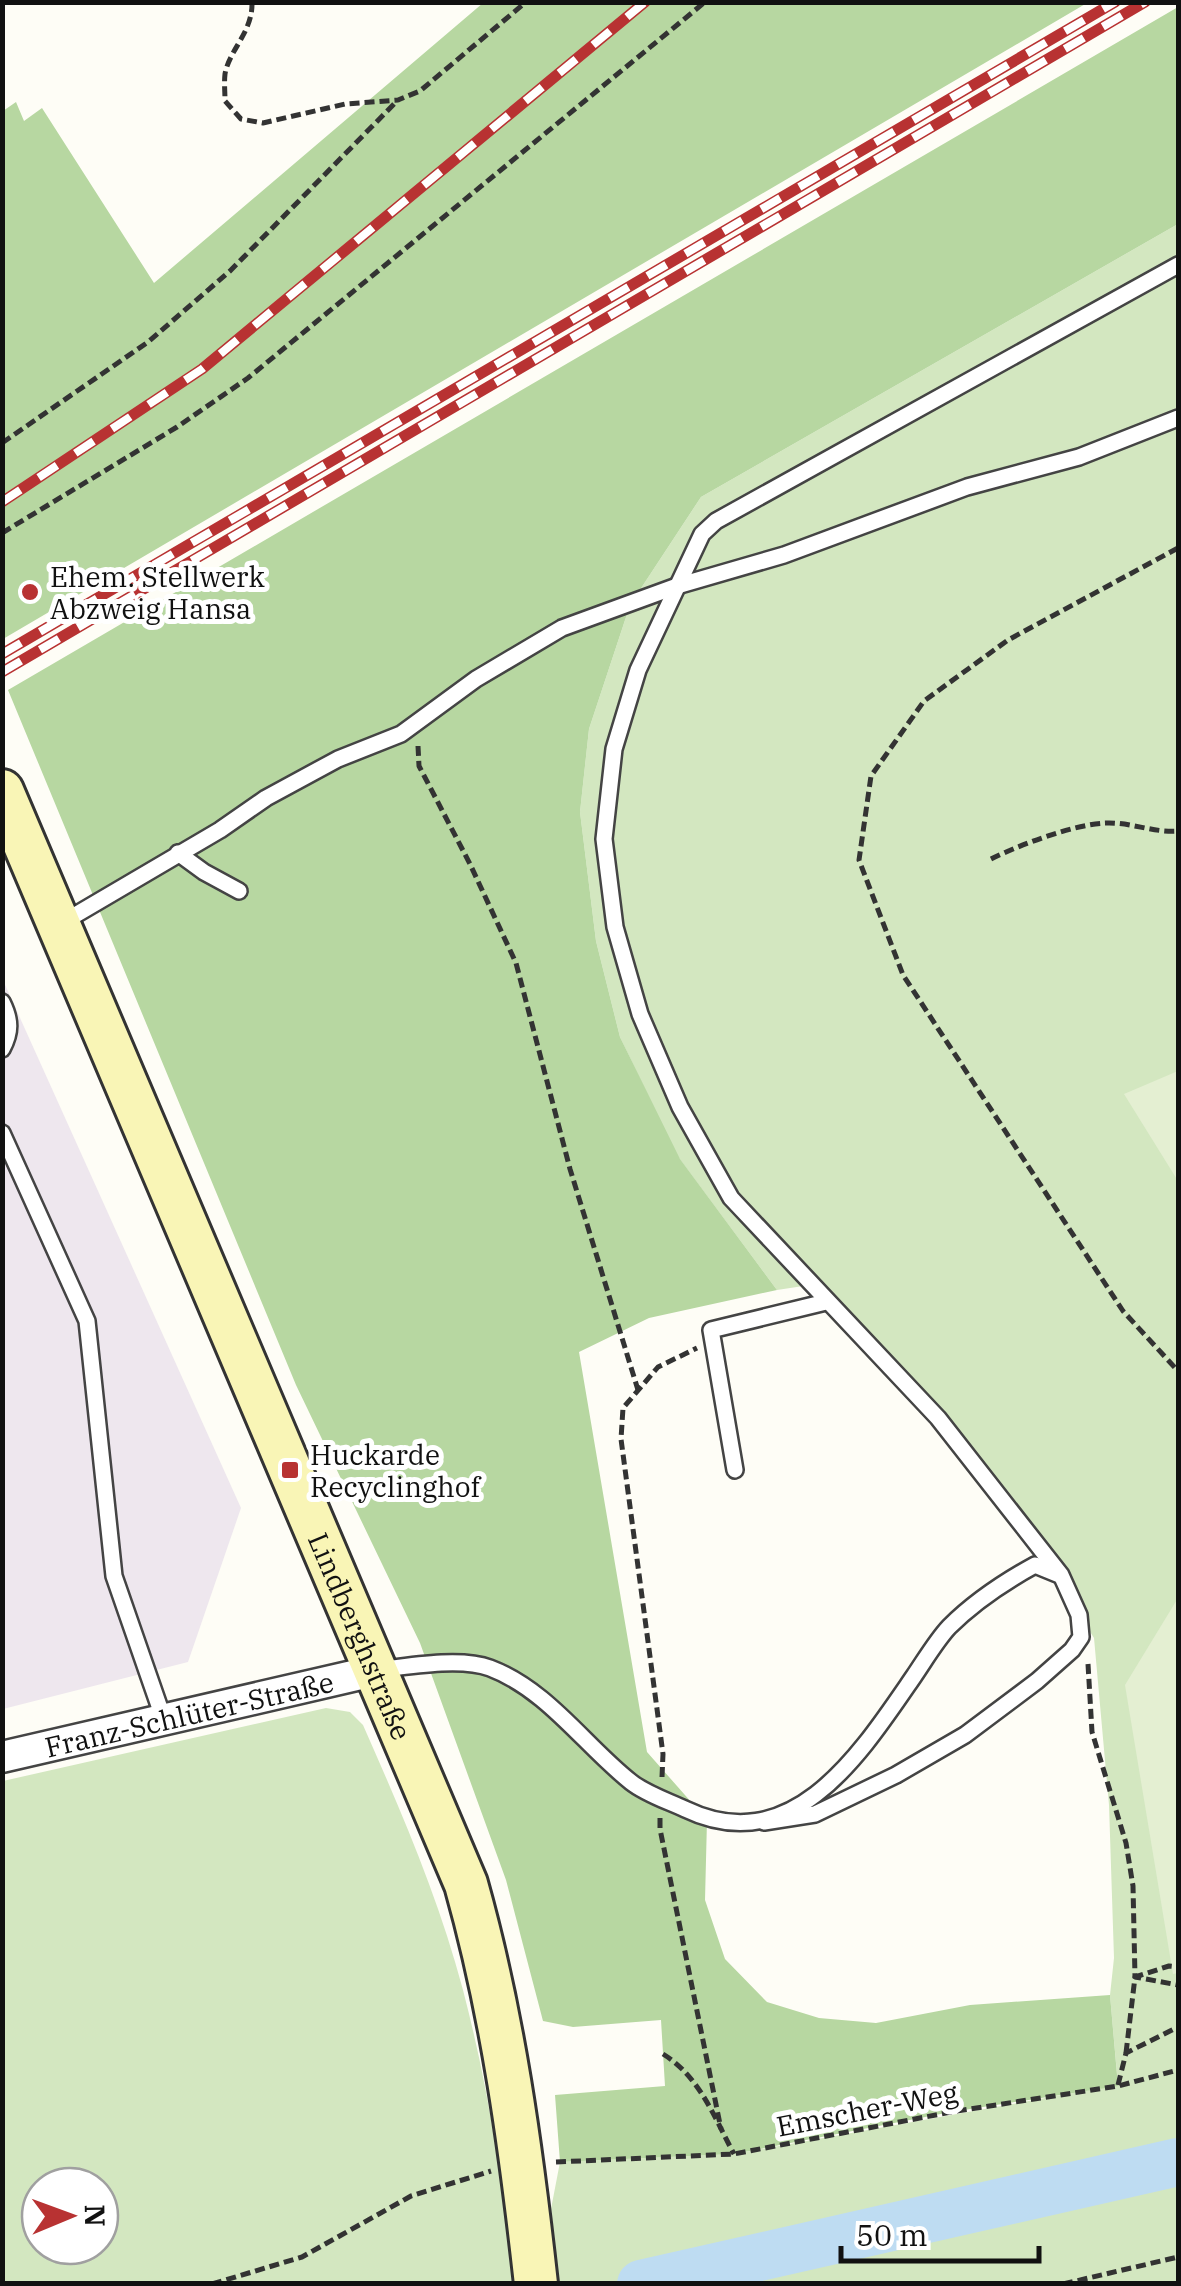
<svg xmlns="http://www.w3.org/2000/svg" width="1181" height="2286" viewBox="0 0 1181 2286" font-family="'IBM Plex Serif',serif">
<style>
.industrial{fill:#eee7ee}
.green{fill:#d3e7c0;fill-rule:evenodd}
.forest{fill:#b7d7a1}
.pitch{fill:#e4efd2}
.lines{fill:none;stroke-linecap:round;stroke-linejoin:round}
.river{stroke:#bedcf2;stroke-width:48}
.service-casing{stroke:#444;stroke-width:20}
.minor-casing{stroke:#444;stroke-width:35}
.secondary-casing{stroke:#333;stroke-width:48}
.path{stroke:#333;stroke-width:5;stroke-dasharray:10 5;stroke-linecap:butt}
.service{stroke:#fff;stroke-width:15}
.minor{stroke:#fff;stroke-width:30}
.secondary{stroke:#f9f5b6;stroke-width:42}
.rail-casing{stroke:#b83232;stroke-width:11}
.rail{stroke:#fff;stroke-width:8;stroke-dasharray:22;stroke-linecap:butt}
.poi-dot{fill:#b83232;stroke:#fff;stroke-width:4}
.labels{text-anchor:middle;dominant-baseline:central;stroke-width:10;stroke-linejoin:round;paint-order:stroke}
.poi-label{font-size:28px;fill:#111;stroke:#fff;text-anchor:start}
.street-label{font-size:28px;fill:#111;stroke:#fff}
</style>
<rect width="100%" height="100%" fill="#fefdf6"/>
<!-- industrial -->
<polygon class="industrial" points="2,978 241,1508 188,1662 3,1709"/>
<!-- green -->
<g class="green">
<path d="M1178 224V2283H559L551 2209 560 2162 734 2154 1118 2085 1110 1995 1114 1958 1109 1805 1094 1638C1080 1617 1072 1591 1057 1571 982 1470 894 1378 810 1285L777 1290 676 1154 620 1037 596 941 580 812 589 729 630 605 701 497Z"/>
<path d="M326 1708 350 1712 363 1725C401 1811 439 1899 463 1990 488 2086 504 2185 512 2283H3V1781ZM100 2186V2246H40V2186Z"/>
</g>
<!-- forest -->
<g class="forest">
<polygon points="483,3 1087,3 3,639 3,111 16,102 24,121 42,108 154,283"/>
<polygon points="1178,7 1178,224 701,497 630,605 589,729 580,812 596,941 620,1037 680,1159 777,1290 649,1318 579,1352 647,1752 707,1820 705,1900 725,1959 767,2002 819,2018 876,2023 970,2005 1110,1995 1118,2086 951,2112 734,2154 560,2162 555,2095 665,2086 661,2020 573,2027 543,2021 506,1880 420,1643 296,1385 8,690"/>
</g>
<!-- pitch -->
<g class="pitch">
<polygon points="1178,1071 1178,1181 1124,1094"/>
<polygon points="1178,1598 1178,1973 1173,1974 1125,1685"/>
</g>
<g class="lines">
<!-- river -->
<polyline class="river" points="641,2284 1178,2162"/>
<!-- service casing -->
<g class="service-casing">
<g id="service">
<polyline points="178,853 204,872 239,891"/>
<polyline points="60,924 220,830 266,798 338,759 401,734 476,679 562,628 677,586 784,555 967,487 1079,457 1178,418"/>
<path d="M2 1002C11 1020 11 1032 2 1049"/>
<polyline points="2,1133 87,1321 114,1576 164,1720"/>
<polyline points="735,1470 711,1330 826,1302"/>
<path d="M378 1670C409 1666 461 1657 490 1668 548 1690 585 1746 631 1782 646 1794 668 1801 685 1809 793 1861 861 1753 914 1676 925 1660 936 1641 949 1627 974 1602 1004 1582 1035 1565L1057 1574"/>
<polyline points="764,1822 815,1814 896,1775 965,1735 1037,1681 1072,1650 1081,1637 1079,1615 1061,1575 938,1418 731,1198 680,1107 640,1014 615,927 604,839 614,749 638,670 702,534 716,521 1178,265"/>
</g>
</g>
<!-- minor casing -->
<g class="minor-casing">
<g id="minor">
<path id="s1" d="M2 1757 374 1671"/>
</g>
</g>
<!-- secondary casing -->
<g class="secondary-casing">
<g id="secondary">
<path id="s2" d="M2 791 466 1884C503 2015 521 2148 536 2284"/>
</g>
</g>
<!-- path -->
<g class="path">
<path d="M252 2C253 32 229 50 225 74 224 83 225 92 225 101L241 119 263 123 345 104 398 100 420 91 526 2"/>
<polyline points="2,443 148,342 230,271 398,100"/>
<polyline points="2,533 177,427 248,378 705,2"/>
<polyline points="1178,548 1008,640 924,701 871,776 859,860 903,975 1123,1311 1178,1371"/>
<polyline points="418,746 419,766 470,864 516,963 570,1169 638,1390"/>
<path d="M991 859C1019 845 1075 824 1106 823 1130 822 1154 833 1178 831"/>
<polyline points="1088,1664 1092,1732 1126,1843 1133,1886 1135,1977 1178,1985"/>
<polyline points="662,1777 663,1754 621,1439 623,1408 658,1367 697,1348"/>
<polyline points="660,1818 660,1829 721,2129"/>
<polyline points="1126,2053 1135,1977 1169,1966 1178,1967"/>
<path d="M663 2054C700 2077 714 2117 734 2154"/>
<polyline points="1118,2085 1126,2053 1178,2027"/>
<polyline points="556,2162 734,2154 951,2112 1118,2086 1178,2070"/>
<polyline points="212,2284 302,2257 411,2196 491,2171"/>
<polyline points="1063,2284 1178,2257"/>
</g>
<!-- service -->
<use href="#service" class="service"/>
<!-- minor -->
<use href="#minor" class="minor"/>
<!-- secondary -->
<use href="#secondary" class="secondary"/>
<!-- rail casing -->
<g class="rail-casing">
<g id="rail">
<polyline points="2,502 202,369 645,2"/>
<polyline points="2,654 1115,2"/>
<polyline points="2,672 1145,2"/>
</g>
</g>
<!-- rail -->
<use href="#rail" class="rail"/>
</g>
<!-- markers -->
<g class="poi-dot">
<circle cx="30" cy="592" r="10"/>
<rect x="280" y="1460" width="20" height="20" rx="5"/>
</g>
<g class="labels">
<!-- poi labels -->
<g class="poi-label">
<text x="50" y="576">Ehem. Stellwerk<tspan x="50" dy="32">Abzweig Hansa</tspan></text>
<text x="310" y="1454">Huckarde<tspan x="310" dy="32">Recyclinghof</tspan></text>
</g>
<!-- street labels -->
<g class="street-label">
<text stroke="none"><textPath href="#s2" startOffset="918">Lindberghstraße</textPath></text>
<text stroke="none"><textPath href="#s1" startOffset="192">Franz-Schlüter-Straße</textPath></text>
<text transform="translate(867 2109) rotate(-11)">Emscher-Weg</text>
</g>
</g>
<!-- border -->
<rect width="1181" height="2286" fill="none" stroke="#111111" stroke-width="10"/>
<!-- north arrow -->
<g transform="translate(70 2216) rotate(89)"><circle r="48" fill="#ffffff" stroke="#a0a0a0" stroke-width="2.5"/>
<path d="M0-8L18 38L0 25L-18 38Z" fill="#b83232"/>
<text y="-15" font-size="28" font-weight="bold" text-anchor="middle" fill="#111111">N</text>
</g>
<!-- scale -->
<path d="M841 2246v15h198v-15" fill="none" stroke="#111111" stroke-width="5"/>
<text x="856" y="2246" font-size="30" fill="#111111" stroke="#ffffff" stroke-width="8" paint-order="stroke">50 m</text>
</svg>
